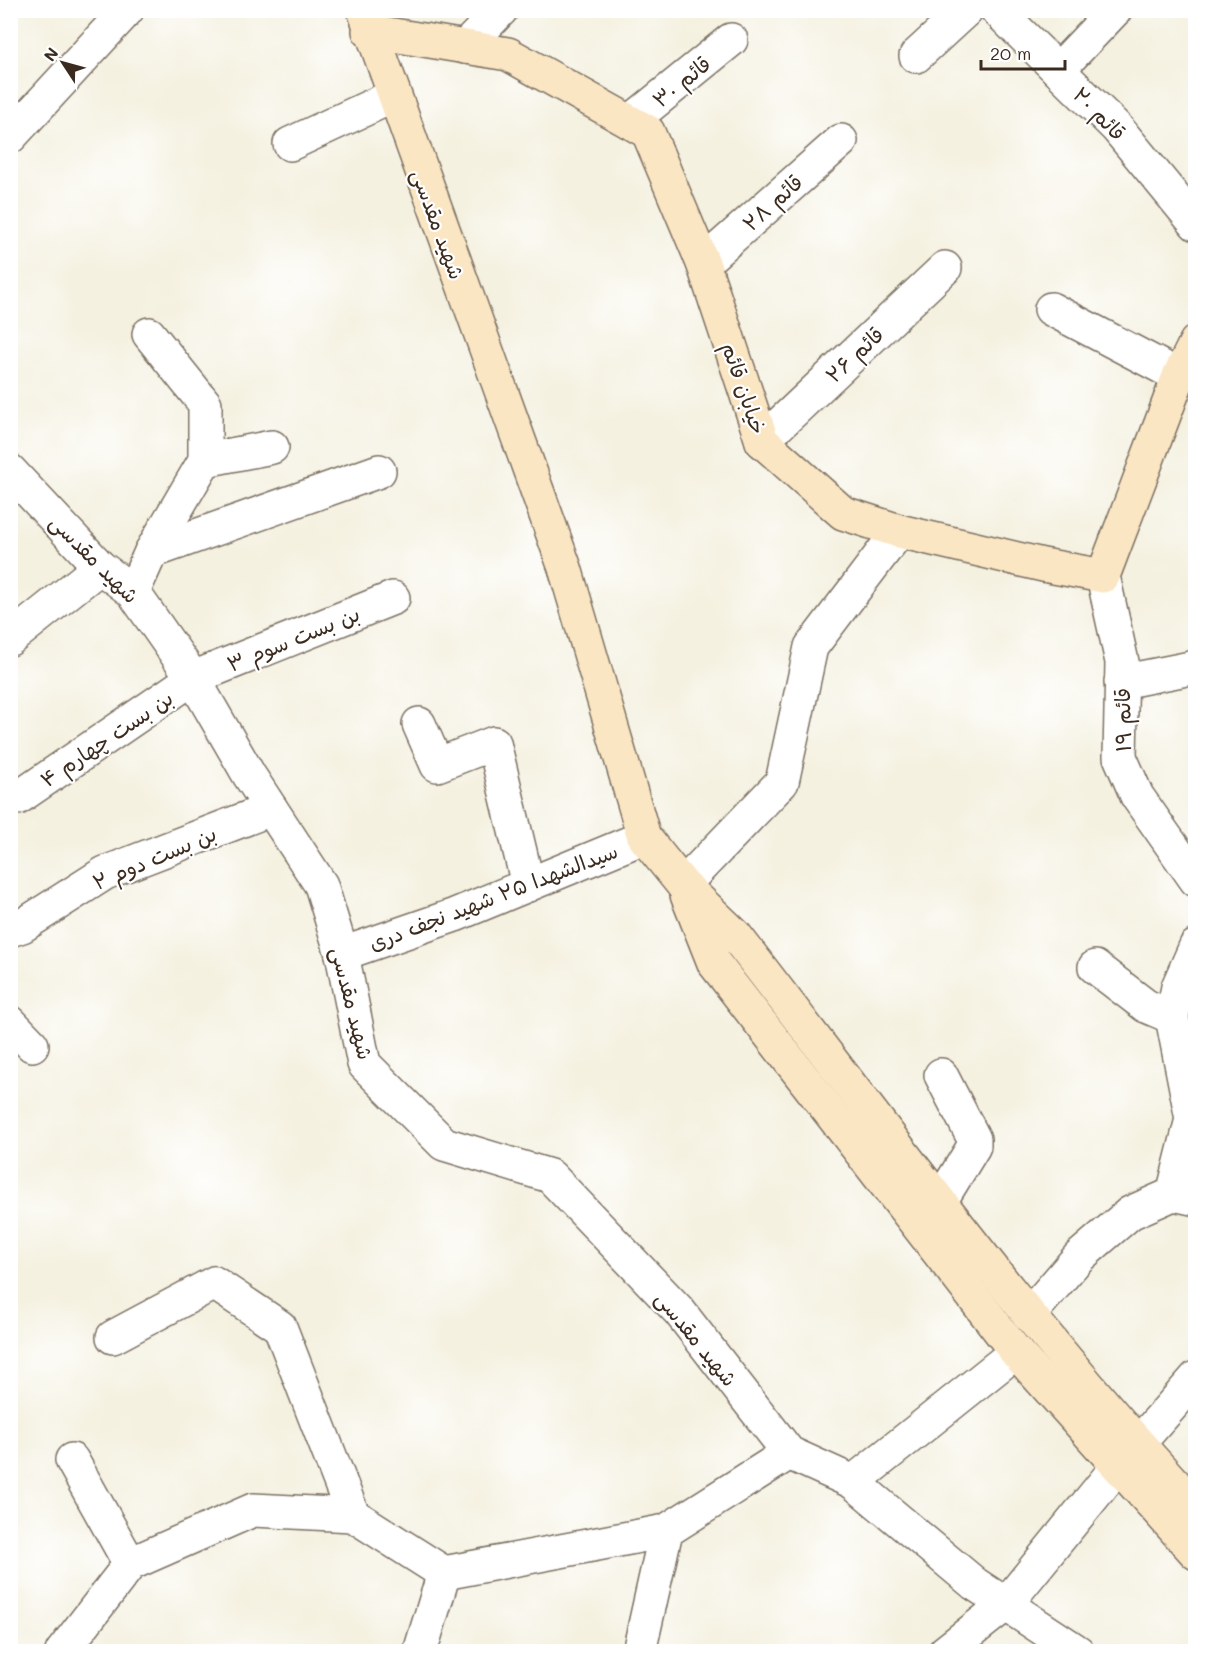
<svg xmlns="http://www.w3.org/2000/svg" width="1206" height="1662" viewBox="0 0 1206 1662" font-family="Mali,'Playpen Sans Arabic',sans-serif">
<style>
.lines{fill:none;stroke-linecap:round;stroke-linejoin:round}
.street-casing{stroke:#7c7062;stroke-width:36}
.secondary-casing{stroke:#7c7062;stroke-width:36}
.street{stroke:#fff;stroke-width:33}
.secondary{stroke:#fbe6c4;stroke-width:33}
.labels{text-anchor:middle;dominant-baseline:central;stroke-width:4.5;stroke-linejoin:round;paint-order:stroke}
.street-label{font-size:21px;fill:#3b2a1e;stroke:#fff}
</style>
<rect width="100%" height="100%" fill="#fff"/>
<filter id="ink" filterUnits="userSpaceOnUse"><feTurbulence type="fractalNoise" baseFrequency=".0167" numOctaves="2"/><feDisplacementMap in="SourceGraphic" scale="12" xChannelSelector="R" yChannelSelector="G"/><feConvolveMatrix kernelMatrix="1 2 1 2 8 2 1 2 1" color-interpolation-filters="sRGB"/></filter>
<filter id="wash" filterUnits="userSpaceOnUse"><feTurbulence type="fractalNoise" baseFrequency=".008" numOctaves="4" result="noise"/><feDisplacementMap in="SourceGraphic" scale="24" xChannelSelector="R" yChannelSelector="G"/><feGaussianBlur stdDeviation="1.35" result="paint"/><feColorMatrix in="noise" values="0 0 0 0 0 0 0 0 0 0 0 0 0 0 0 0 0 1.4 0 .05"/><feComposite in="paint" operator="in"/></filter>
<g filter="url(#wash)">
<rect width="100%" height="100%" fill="#f4f1e0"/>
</g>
<g filter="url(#ink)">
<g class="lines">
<!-- street casing -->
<g class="street-casing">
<g id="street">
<polyline points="997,10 1117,128 1196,224"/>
<polyline points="465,47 501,10"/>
<polyline points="916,56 966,10"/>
<polyline points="1058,70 1115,10"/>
<polyline points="630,122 731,40"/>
<polyline points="10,137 127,10"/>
<polyline points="290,144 393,96"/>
<polyline points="703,263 841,141"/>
<polyline points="1051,309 1179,376"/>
<polyline points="762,441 945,268"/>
<polyline points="205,460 272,447"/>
<polyline points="10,471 100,567 133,592 193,678 249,775 321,885 342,954 364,1064 444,1144 550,1176 679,1311 789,1453 853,1482 975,1584 1078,1652"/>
<polyline points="151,552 379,471"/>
<polyline points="1103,576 1122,662 1120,757 1137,796 1196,880"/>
<polyline points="133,592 151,552 205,460 205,404 149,334"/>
<polyline points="10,639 100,567"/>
<polyline points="1121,682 1196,667"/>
<polyline points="419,724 437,765 494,743 528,885"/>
<polyline points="18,798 193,678 393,598"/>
<polyline points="683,885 782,782 811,647 899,531"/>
<polyline points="10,930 22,926 105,873 271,809"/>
<polyline points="342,954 455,915 644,837"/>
<polyline points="1095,967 1146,1006 1172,1017"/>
<polyline points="10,1022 32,1045"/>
<polyline points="1173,1194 1192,1119 1172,1017 1178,987 1196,946"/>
<polyline points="941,1200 974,1146 974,1139 941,1075"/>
<polyline points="1029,1315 1079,1257 1130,1213 1173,1194 1196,1199"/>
<polyline points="113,1337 214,1283 280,1327 353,1515"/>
<polyline points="1137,1445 1196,1378"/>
<polyline points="72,1460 130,1564"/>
<polyline points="853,1482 1016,1352"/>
<polyline points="62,1652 130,1564 253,1510 353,1515 444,1573 666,1531 789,1453"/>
<polyline points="420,1652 444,1573"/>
<polyline points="639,1652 666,1531"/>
<polyline points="945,1652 1006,1604 1118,1466"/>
</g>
</g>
<!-- secondary casing -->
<g class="secondary-casing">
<g id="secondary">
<path d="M364 10 565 568 644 837 683 885 735 935C885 1128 1029 1329 1196 1507"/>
<polyline points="369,31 508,54 648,132 703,263 762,441 843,513 899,531 1043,565 1103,576 1179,376 1196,342"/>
<polyline points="687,895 714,963 1016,1352 1196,1553"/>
</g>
</g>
<!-- street -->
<use href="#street" class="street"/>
<!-- secondary -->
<use href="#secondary" class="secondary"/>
</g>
</g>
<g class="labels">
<!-- street labels -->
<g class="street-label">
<text transform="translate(681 81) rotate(-39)">قائم ۳۰</text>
<text transform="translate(1100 113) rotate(46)">قائم ۲۰</text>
<text transform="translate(772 202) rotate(-42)">قائم ۲۸</text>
<text transform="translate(439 224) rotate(70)">شهید مقدسی</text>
<text transform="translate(854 354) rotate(-43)">قائم ۲۶</text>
<text transform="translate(745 388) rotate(71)">خیابان قائم</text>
<text transform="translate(95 558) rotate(45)">شهید مقدسی</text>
<text transform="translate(293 638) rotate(-22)">بن بست سوم ۳</text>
<text transform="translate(1122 720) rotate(-91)">قائم ۱۹</text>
<text transform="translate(106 738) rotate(-34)">بن بست چهارم ۴</text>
<text transform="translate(154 857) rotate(-23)">بن بست دوم ۲</text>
<text transform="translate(493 896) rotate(-21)">سیدالشهدا ۲۵ شهید نجف دری</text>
<text transform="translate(353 1003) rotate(76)">شهید مقدسی</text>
<text transform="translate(697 1338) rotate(51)">شهید مقدسی</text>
</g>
</g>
<!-- margin -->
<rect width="1206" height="1662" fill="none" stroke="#fff" stroke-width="36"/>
<!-- north arrow -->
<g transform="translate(63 63) rotate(306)" stroke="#ffffff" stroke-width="4.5" paint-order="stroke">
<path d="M0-4.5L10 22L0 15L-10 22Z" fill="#3b2a1e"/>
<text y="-9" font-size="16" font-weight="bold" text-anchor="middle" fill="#3b2a1e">N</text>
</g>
<!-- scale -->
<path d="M981 60v9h84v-9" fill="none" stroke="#3b2a1e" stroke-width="3"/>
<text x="990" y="60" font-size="18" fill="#3b2a1e" stroke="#ffffff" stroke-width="4.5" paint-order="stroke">20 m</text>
</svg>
